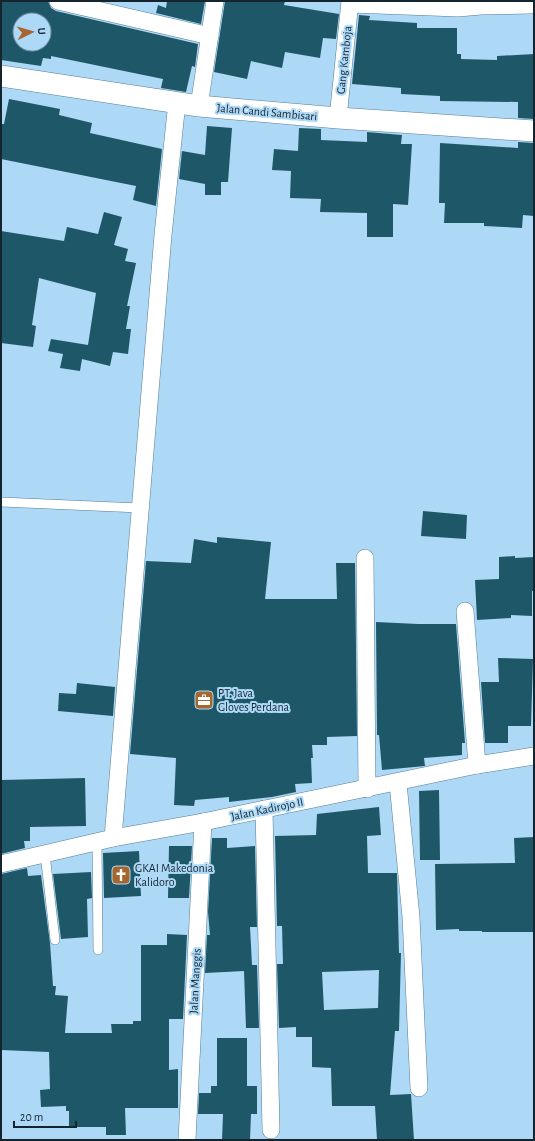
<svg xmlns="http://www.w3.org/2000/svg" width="535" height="1141" viewBox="0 0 535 1141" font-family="'Alegreya Sans',sans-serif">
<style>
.building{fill:#1e5868;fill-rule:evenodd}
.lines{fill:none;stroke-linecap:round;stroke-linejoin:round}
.service-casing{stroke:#557d99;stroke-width:10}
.minor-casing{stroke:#557d99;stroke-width:18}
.tertiary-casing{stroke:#557d99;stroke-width:22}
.service{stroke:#fff;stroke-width:9}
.minor{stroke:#fff;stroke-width:17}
.tertiary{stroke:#fff;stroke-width:21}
.labels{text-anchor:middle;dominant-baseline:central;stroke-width:4;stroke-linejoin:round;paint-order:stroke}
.street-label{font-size:12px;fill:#142530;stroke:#add9f7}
.poi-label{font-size:12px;fill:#142530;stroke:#add9f7;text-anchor:start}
</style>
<rect width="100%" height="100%" fill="#add9f7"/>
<!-- building -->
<g class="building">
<path d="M1 1H48L51 8 56 11 198 44 195 67 192 66 186 92 161 88 163 79 51 56V59L43 58 41 66 1 60ZM20 20H44V44H20Z"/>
<polygon points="167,1 205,1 201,24 156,13 158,5 166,8"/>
<polygon points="225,1 285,1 284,5 339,14 336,39 323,38 320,58 285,52 282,68 251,61 247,79 214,72"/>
<polygon points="359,15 370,16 369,20 417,23 417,28 457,28 457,54 461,54 461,59 497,60 497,56 534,54 534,119 518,118 518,102 440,101 440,96 401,94 401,88 352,84"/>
<polygon points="9,99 60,109 59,115 92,123 90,133 162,149 156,206 133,200 136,186 1,159 1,124 4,124"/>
<polygon points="207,126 232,128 228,182 221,182 221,195 205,195 205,184 179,179 182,151 205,155"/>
<polygon points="299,128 321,129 321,140 367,142 367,132 402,135 401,144 412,144 408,205 393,204 393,237 367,237 367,213 320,212 321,199 290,198 291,171 272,170 274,149 298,151"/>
<polygon points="518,142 534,143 534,216 523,215 522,228 484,226 484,223 444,223 445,203 439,203 440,143 518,148"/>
<polygon points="104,212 122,217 114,245 128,249 125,261 136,263 127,306 130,306 126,329 131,329 128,354 113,352 110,366 82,359 80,371 60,368 63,354 48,351 51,339 88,345 96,293 39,278 32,325 36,326 33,347 1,343 1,231 64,241 67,227 98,234"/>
<polygon points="423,511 467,515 466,539 421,536"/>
<polygon points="217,537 271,542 265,599 337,599 336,563 355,563 357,736 327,737 327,745 312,745 313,758 311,758 312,783 295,784 296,792 272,797 229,802 229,797 195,800 194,806 174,805 176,758 130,754 146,561 191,563 194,539 217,543"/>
<polygon points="515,556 515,558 534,557 534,591 532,591 532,616 511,615 511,618 477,620 475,580 499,579 499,557"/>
<polygon points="376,622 418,624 456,624 465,743 462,743 462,755 424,758 425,766 382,770 379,735 377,735"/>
<polygon points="498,658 533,659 531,726 508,726 508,743 485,743 481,682 499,682"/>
<polygon points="77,683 115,687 113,716 58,711 59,693 76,694"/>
<polygon points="85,778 86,826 30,827 30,841 24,841 25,848 1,854 1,780"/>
<polygon points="439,790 440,860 420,860 419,791"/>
<path d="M379 807 381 835 367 836 368 873H397L399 953H401L399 1031H395L390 1095 411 1094 414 1140H377L375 1106H332L331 1068 312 1067V1037H296V1027L279 1028 277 964H283L282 926H277L275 836 316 835 317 814ZM379 970 378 1008 324 1010 322 972Z"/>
<polygon points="534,837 534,932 482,932 482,931 459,931 459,929 436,930 435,864 515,863 514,838"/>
<polygon points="212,838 227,838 227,848 255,846 257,927 250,927 252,965 257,965 259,1028 246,1028 244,971 205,973 207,935 210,935 208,912"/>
<polygon points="169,846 192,846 189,898 168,898"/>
<polygon points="139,851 141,896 104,898 103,853"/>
<polygon points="27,868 28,876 41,875 50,943 53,986 56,986 55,995 68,996 65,1033 112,1033 111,1024 133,1024 133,1021 141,1021 141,945 167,945 167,934 187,935 183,1019 169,1019 169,1070 178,1069 178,1108 125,1108 126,1135 106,1135 106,1127 69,1127 69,1111 66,1111 66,1106 41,1107 40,1090 50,1089 49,1052 1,1050 1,874"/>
<polygon points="91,872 92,898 87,899 88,937 61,939 53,874"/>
<polygon points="217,1038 247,1038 247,1086 257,1086 257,1114 251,1114 250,1140 222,1140 223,1114 198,1114 199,1093 211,1093 211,1086 217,1086"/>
</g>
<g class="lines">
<!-- service casing -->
<g class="service-casing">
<g id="service">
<polyline points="1,502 140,508"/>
<polyline points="97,842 98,950"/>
<polyline points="45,854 55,940"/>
</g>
</g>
<!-- minor casing -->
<g class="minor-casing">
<g id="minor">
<polyline points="58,1 210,36"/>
<polyline points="350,4 458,8 481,6 531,5"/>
<polyline points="199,106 215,1"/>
<polyline points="338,118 350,1"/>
<polyline points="365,558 367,789"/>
<polyline points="465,611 477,765"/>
<polyline points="398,783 411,917 419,1088"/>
<polyline points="264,809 271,1130"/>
<polyline points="113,838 163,235 177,102"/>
<polyline points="1,864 113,838 203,822 477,765 534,756"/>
<polyline points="187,1140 203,822"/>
</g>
</g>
<!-- tertiary casing -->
<g class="tertiary-casing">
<polyline id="tertiary" points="1,76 199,106 338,118 534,131"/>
</g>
<!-- service -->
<use href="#service" class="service"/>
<!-- minor -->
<use href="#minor" class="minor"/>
<!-- tertiary -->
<use href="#tertiary" class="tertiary"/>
</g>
<!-- icons -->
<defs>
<g id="office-square" transform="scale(1)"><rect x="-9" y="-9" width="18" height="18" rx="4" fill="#a6662e" stroke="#add9f7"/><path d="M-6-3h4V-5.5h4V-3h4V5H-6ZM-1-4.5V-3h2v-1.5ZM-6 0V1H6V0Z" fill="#fff"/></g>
<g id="church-square" transform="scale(1)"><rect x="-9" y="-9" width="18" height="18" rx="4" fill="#a6662e" stroke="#add9f7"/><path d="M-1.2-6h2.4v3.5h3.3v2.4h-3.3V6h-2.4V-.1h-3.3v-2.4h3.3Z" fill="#fff"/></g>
</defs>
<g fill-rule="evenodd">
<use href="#office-square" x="204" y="700"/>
<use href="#church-square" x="121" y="875"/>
</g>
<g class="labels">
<!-- street labels -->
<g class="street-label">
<text transform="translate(344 60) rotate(-84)">Gang Kamboja</text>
<text transform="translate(267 112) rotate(5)">Jalan Candi Sambisari</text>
<text transform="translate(267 809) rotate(-12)">Jalan Kadirojo II</text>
<text transform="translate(195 981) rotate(-87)">Jalan Manggis</text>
</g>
<!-- poi labels -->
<g class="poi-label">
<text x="218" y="693">PT. Java<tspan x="218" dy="14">Gloves Perdana</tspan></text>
<text x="135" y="868">GKAI Makedonia<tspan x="135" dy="14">Kalidoro</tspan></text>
</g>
</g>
<!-- border -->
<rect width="535" height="1141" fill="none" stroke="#142530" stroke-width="4"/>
<!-- north arrow -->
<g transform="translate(32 32) rotate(85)"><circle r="19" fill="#add9f7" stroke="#7091a7"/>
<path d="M0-3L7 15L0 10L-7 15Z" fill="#a6662e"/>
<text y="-6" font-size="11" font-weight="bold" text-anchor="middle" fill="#142530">U</text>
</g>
<!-- scale -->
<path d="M14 1121v6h62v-6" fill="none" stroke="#142530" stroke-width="2"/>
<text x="20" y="1121" font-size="12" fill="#142530" stroke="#add9f7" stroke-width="3" paint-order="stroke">20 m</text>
</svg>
